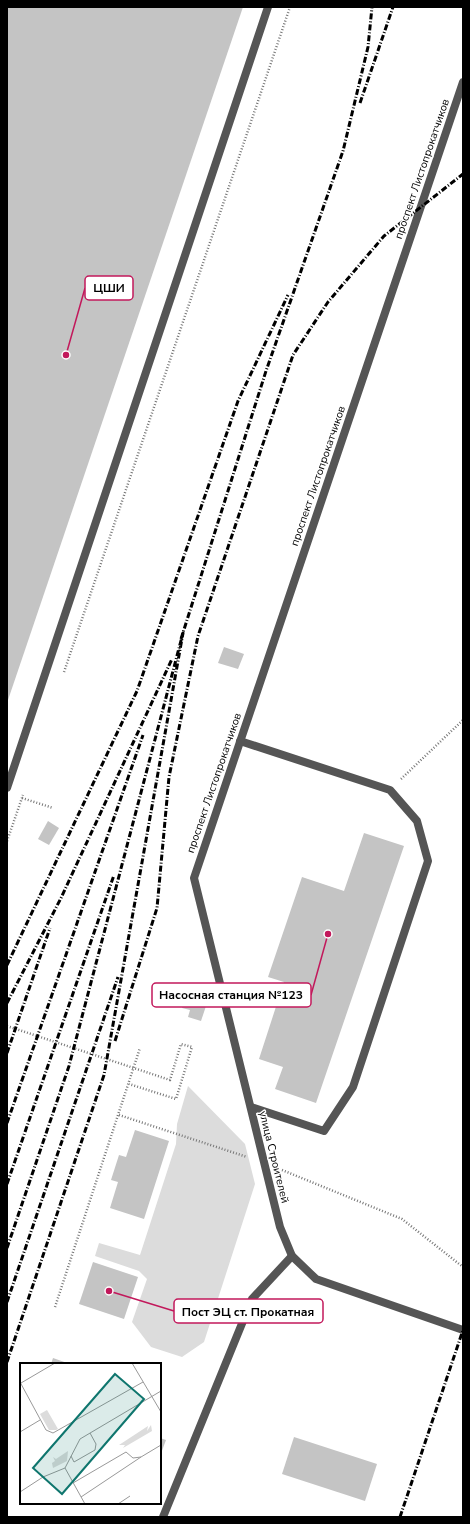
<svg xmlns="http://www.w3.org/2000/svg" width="470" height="1524" viewBox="0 0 470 1524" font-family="'Nunito Sans',sans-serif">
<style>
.green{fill:#dcdcdc}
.building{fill:#c4c4c4}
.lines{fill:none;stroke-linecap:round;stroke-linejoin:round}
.path{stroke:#777;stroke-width:2.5;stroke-dasharray:1 2;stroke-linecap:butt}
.lane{stroke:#555;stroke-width:8}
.street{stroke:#555;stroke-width:8}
.rail{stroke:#000;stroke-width:3;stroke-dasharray:6 2 1 2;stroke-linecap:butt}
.labels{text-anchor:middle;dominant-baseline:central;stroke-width:3;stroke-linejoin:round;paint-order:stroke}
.street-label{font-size:11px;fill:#000;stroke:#fff}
.inset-road{fill:none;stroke:#999;stroke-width:1}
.view{fill:#0f766e;fill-opacity:0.15;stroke:#0f766e;stroke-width:2}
.inset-edge{fill:none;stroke:#000;stroke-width:2}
.leader{fill:none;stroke:#c2185b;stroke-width:1.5}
.callout-dot{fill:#c2185b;stroke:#fff;stroke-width:1.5}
.callout{fill:#fff;stroke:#c2185b;stroke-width:1.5}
.callout-label{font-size:12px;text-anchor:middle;font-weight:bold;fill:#000}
</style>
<rect width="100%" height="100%" fill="#fff"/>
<!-- green -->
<polygon class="green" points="188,1086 245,1144 255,1184 204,1342 182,1357 151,1347 132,1322 147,1279 139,1271 95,1256 99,1243 140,1255 176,1144 177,1124"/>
<!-- building -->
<g class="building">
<polygon points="7,7 243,7 7,703"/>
<polygon points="224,647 244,654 238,669 218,663"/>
<polygon points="48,821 59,828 49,845 38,839"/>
<polygon points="364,833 404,846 316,1103 275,1089 283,1067 259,1059 284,982 268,977 302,877 344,891"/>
<polygon points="189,988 199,991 197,1000 207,1003 201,1021 188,1017 190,1010 182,1008"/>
<polygon points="135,1130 169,1141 144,1219 110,1208 118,1182 111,1180 119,1155 126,1157"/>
<polygon points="93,1262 138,1277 124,1319 79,1304"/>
<polygon points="53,1358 70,1364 51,1364"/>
<polygon points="294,1437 377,1464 365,1501 282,1474"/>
<polygon points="160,1438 166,1440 160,1456"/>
</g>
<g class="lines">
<!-- path -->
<g class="path">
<polyline points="64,672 290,7"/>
<polyline points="401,779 463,720"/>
<polyline points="22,798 53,808"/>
<polyline points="7,841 23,795"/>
<polyline points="7,1026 170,1080 181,1044 192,1047 176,1099 129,1084"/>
<polyline points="119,1115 247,1157"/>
<polyline points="282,1170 402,1219 463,1267"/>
<polyline points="55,1307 140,1048"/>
</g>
<!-- lane -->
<g class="lane">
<polyline points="240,741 390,790 417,821 428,861 353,1087 324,1131 251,1107"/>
<polyline points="7,788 268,7"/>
<polyline points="163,1517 252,1299 292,1256"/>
</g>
<!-- street -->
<polyline class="street" points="463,82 194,878 280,1227 292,1256 316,1279 463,1330"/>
<!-- rail -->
<g class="rail">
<polyline points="360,103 393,7"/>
<polyline points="181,639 266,371 343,151 368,47 372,7"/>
<polyline points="7,965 137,691 238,401 288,295"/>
<polyline points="7,1003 61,898 172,659"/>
<polyline points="115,1041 157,908 169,777 198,636 293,355 328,302 384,236 463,174"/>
<polyline points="7,1053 50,928"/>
<polyline points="7,1123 143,735"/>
<polyline points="7,1184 114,875"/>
<polyline points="7,1248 69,1066 183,633 104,1075 7,1362"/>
<polyline points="7,1302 118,977"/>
<polyline points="400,1517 463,1330"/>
</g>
</g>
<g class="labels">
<!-- street labels -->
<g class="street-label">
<text transform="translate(422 169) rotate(-71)">проспект Листопрокатчиков</text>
<text transform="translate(318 476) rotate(-71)">проспект Листопрокатчиков</text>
<text transform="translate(214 783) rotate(-71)">проспект Листопрокатчиков</text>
<text transform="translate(274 1157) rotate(76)">улица Строителей</text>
</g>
</g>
<!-- overview -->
<g transform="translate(20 1363)">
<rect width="141" height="141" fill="#fff"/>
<path d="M27 47 38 66 36 67H29L20 51ZM131 62 132 68 103 85 105 82H99L128 63 127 68ZM48 88 47 98 33 105 32 100 35 98 33 94 36 96Z" fill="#dcdcdc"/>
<path class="inset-road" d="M112 0 141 49M0 19 26 67 33 70 123 19M1 20 35 0M0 69 20 57M51 93 54 99 75 87 76 81 70 70M53 120 106 89 113 95 121 94 141 82M0 129 23 114 45 105M61 134 121 94M65 141 45 105 60 76 141 28M98 141 110 133"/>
<path class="view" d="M95 11 124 36 42 131 13 105Z"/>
<rect width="141" height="141" class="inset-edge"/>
</g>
<!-- callouts -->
<path class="leader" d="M66 355L85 288M328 934L311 995M109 1291L174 1311"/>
<g class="callout-dot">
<circle cx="66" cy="355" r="4"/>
<circle cx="328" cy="934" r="4"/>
<circle cx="109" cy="1291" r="4"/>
</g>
<g class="callout">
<rect x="85" y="276" width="48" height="24" rx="4"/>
<rect x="152" y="983" width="159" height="24" rx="4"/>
<rect x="174" y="1299" width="149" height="24" rx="4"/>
</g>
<g class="callout-label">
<text x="109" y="292">ЦШИ</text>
<text x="231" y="999">Насосная станция №123</text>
<text x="248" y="1316">Пост ЭЦ ст. Прокатная</text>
</g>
<!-- border -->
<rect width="470" height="1524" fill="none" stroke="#000000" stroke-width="16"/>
</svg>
